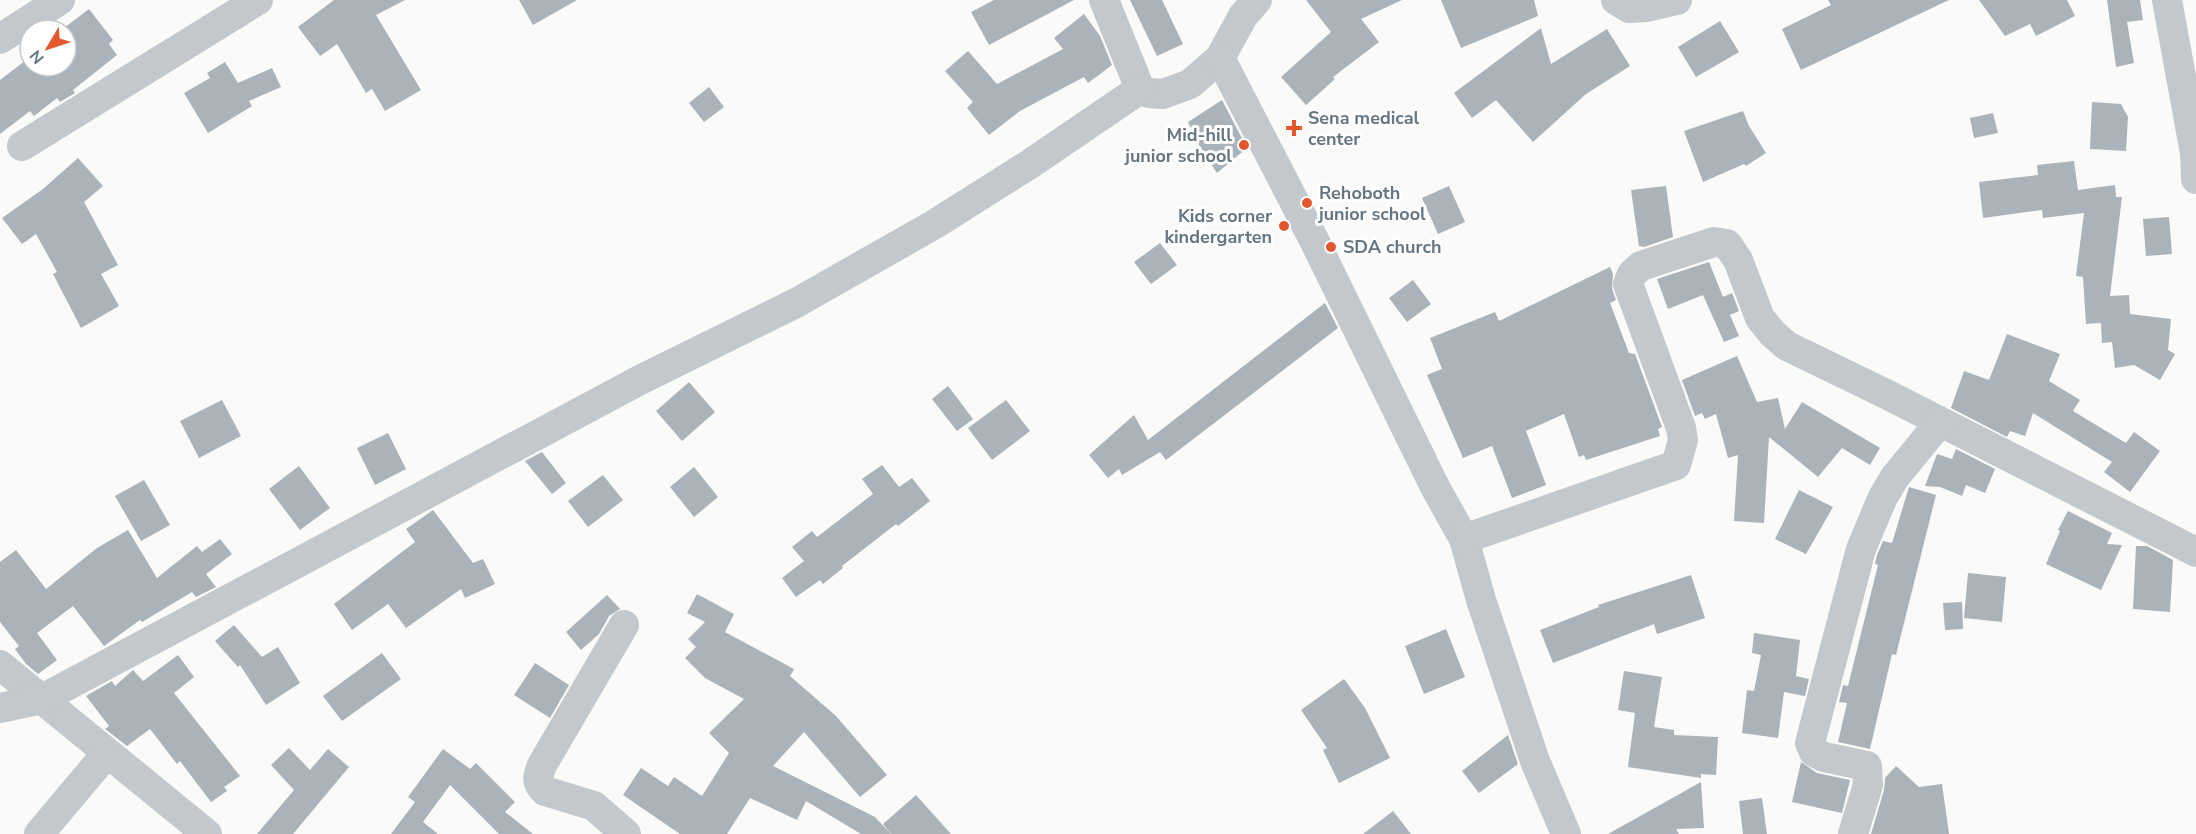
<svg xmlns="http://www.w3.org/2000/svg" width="2196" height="834" viewBox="0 0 2196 834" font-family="'Nunito Sans',sans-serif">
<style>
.building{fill:#aab3b9}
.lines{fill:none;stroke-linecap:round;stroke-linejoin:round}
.minor{stroke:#c3c8cc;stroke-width:30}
.poi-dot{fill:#e4572e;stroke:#fff;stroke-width:2}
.labels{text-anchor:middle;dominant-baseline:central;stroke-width:6;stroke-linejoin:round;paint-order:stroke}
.poi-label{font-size:18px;font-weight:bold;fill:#657683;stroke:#fff;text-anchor:start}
</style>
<rect width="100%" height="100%" fill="#fafaf8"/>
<!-- building -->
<g class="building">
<polygon points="334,0 405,0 376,15 421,90 385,111 372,89 366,93 337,44 320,56 298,27"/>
<polygon points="519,0 577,0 533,25"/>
<polygon points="994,0 1074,0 989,45 971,12"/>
<polygon points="1130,0 1162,0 1183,44 1157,56"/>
<polygon points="1306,0 1402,0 1361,19 1379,42 1333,77 1335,79 1306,105 1281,77 1331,32"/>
<polygon points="1441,0 1534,0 1538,16 1461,48"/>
<polygon points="1828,0 1949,0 1801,70 1782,29 1831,5"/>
<polygon points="1979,0 2067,0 2075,16 2036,36 2030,24 2005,36"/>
<polygon points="2107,0 2140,0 2143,20 2127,22 2134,63 2116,67"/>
<polygon points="89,9 113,40 109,44 117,55 73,90 75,93 60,102 57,98 34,116 30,111 0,134 0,80 30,57 30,66 66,66 66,30 64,28"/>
<polygon points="1084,14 1100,36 1112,65 1088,83 1084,77 1020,111 989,135 967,108 973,102 945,71 968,51 997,84 1063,49 1054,38"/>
<polygon points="1720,21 1739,52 1696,77 1678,47"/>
<polygon points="1541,28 1551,64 1607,29 1630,66 1586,94 1533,142 1496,100 1472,118 1454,93"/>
<polygon points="225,62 238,83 272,68 281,87 249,101 252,106 208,133 184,93 210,78 207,73"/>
<polygon points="709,87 724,107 704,122 689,103"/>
<polygon points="1222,100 1247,148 1217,173 1200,147 1188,122"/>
<polygon points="2092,102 2121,104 2128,117 2126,151 2090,149"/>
<polygon points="1743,111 1749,126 1766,153 1746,166 1744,164 1703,182 1684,131"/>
<polygon points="1993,113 1998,133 1974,138 1970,118"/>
<polygon points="78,158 103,186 84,202 118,265 101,274 119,306 81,328 53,274 57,272 36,234 22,244 2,218 43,189"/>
<polygon points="2074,161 2078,190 2115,185 2116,197 2122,197 2110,296 2129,295 2130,314 2171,319 2168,350 2175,354 2160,380 2134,365 2115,368 2112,342 2102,343 2101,323 2086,324 2083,277 2076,276 2084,213 2043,218 2042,210 1983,218 1979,182 2038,175 2037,165"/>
<polygon points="1449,186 1465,222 1438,234 1422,198"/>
<polygon points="1666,186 1673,237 1644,247 1639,246 1631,190"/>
<polygon points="2169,217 2172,254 2146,256 2143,219"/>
<polygon points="1160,243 1177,265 1151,284 1134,262"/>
<polygon points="1709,262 1723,297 1732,293 1739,311 1730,315 1739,336 1724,342 1703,295 1668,309 1657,279"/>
<polygon points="1610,267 1613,274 1612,289 1616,300 1610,303 1629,353 1635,354 1662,427 1658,429 1660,436 1586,460 1584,455 1579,457 1564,414 1526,431 1546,485 1512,498 1492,446 1463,458 1427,375 1442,369 1430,338 1495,312 1499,321"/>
<polygon points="1413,280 1431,304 1407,322 1389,298"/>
<polygon points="1325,303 1338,328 1166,460 1160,452 1122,475 1119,469 1108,478 1089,455 1134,415 1148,440"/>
<polygon points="2007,334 2060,354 2049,381 2080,400 2073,411 2126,443 2134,432 2160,451 2130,492 2104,472 2112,462 2033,413 2025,436 2010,431 2007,437 1951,408 1964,371 1989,380"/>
<polygon points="1737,356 1757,402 1778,398 1785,429 1802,402 1880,448 1870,465 1842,448 1818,477 1769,437 1764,523 1734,521 1738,455 1728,458 1716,414 1705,419 1702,413 1695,416 1682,380"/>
<polygon points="689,382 715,412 682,441 656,411"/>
<polygon points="948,386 973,419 957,431 932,399"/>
<polygon points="222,400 241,436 199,458 180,421"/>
<polygon points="1006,400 1030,431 992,460 968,428"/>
<polygon points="388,433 406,469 375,485 357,448"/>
<polygon points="1956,449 1995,469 1985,493 1966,485 1962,496 1940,487 1925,486 1937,454 1952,459"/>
<polygon points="542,452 566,483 552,494 525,461"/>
<polygon points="882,465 899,487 912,478 930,501 898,526 896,524 842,566 843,568 823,584 820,580 796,597 782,578 804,561 792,547 812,531 817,537 873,494 862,479"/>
<polygon points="299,466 330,508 300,530 269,489"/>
<polygon points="694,467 718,497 694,517 670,487"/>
<polygon points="603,475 623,500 588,527 568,501"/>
<polygon points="144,480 170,525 141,541 115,496"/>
<polygon points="1909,487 1936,495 1896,655 1892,654 1870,749 1838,742 1847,703 1839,702 1843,685 1848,686 1878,565 1875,564 1877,555 1883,541 1892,543"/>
<polygon points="1799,490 1833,507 1806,554 1775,539"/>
<polygon points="433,510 473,563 483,559 495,584 465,598 461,589 406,628 388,604 352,630 334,604 415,542 406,529"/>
<polygon points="2068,511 2112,533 2107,544 2122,545 2101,590 2046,564 2060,531 2058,530"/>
<polygon points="128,530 157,578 197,546 202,552 220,539 232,554 206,574 216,587 196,597 192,592 142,622 140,620 104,646 73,606 37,633 57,660 38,674 26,664 15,649 19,646 0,622 0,562 16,550 46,589 97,548"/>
<polygon points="2136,546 2147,546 2173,560 2170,612 2133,609"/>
<polygon points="1968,573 2006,577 2002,622 1964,618"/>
<polygon points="1691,575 1705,618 1657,634 1654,624 1553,663 1540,630 1599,607 1598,605"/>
<polygon points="697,594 734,614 725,632 794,669 790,676 836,716 887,775 860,797 804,732 773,766 875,817 891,834 861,834 806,801 797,820 750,798 727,834 680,834 623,795 641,768 668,786 674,777 702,796 729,753 709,733 744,699 705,678 685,658 696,647 688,639 705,622 687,613"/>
<polygon points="607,595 620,609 609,616 599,634 581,650 566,632"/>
<polygon points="1962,602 1963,629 1945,630 1943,603"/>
<polygon points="234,625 262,657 278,647 300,683 266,705 240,665 238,667 215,641"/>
<polygon points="1446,629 1465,677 1424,694 1405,646"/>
<polygon points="1754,633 1800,640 1796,676 1809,679 1805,696 1784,692 1778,738 1742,733 1747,690 1754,691 1761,655 1752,653"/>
<polygon points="382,653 401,679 342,721 323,696"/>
<polygon points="178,655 194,677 174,693 240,776 224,787 227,791 211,802 180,761 177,764 150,729 127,746 105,729 109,726 86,696 112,681 115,686 133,670 143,681"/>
<polygon points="535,663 569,685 550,718 514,695"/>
<polygon points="1624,671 1662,677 1654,727 1674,730 1674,735 1718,737 1716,775 1701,774 1701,778 1628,767 1635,713 1618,710"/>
<polygon points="1344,679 1365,708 1390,758 1339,783 1323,750 1327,748 1301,710"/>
<polygon points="1508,735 1518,764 1479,793 1462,771"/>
<polygon points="289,748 310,770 328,749 349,767 293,834 257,834 294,790 271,765"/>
<polygon points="443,749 470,769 476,763 515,802 505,812 533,834 499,834 450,785 423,822 438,834 391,834 415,802 408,797"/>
<polygon points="1801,762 1817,773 1850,780 1842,813 1792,802"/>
<polygon points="1896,766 1919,787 1942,784 1949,834 1871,834 1884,790 1885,778"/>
<polygon points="1701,782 1704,828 1676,829 1679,834 1608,834"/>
<polygon points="916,795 951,834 891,834 883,824"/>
<polygon points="1762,798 1767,834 1743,834 1739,801"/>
<polygon points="1393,811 1411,834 1363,834"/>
</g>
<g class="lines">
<!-- minor -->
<g class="minor">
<polyline points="1104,0 1140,89 1149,93 1163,94 1190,84 1220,58 1243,16 1257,0"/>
<polyline points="1616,0 1629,8 1647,7 1677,0"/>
<polyline points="2167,0 2195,153 2196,179"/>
<polyline points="0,39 60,0"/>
<polyline points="1220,58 1314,240 1435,487 1464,539 1481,600 1535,761 1566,834"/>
<polyline points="22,146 258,0"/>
<polyline points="1464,539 1676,465 1683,440 1681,428 1628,284 1632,274 1641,266 1714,242 1727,244 1738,260 1760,318 1773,334 1787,346 1886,394 2196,552"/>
<path d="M624 625 542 765C538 776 535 782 545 791L594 806 626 834"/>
<polyline points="0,665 207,834"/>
<polyline points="0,708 42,699 640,380 796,303 935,224 1030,164 1140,89"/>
<polyline points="39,834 107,753"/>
<polyline points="1853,834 1868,785 1867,766 1824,757 1814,752 1810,743 1861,549 1883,497 1895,477 1940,422"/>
</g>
</g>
<!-- markers -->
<g class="poi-dot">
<path d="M1291 119h6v6h6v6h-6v6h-6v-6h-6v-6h6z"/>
<circle cx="1244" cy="145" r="6"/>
<circle cx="1307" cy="203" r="6"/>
<circle cx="1284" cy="226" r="6"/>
<circle cx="1331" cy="247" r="6"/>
</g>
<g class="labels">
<!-- poi labels -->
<g class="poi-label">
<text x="1308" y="118">Sena medical<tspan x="1308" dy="21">center</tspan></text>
<text x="1232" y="135" text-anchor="end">Mid-hill<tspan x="1232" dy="21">junior school</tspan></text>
<text x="1319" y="193">Rehoboth<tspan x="1319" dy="21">junior school</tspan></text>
<text x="1272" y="216" text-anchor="end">Kids corner<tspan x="1272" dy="21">kindergarten</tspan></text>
<text x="1343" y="247">SDA church</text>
</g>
</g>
<!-- north arrow -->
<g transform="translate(48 48) rotate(231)"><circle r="28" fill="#ffffff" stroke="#c1c8cd" stroke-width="1.5"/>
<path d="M0-4.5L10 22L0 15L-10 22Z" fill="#e4572e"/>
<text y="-9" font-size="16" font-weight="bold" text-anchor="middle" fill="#657683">N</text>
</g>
</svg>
